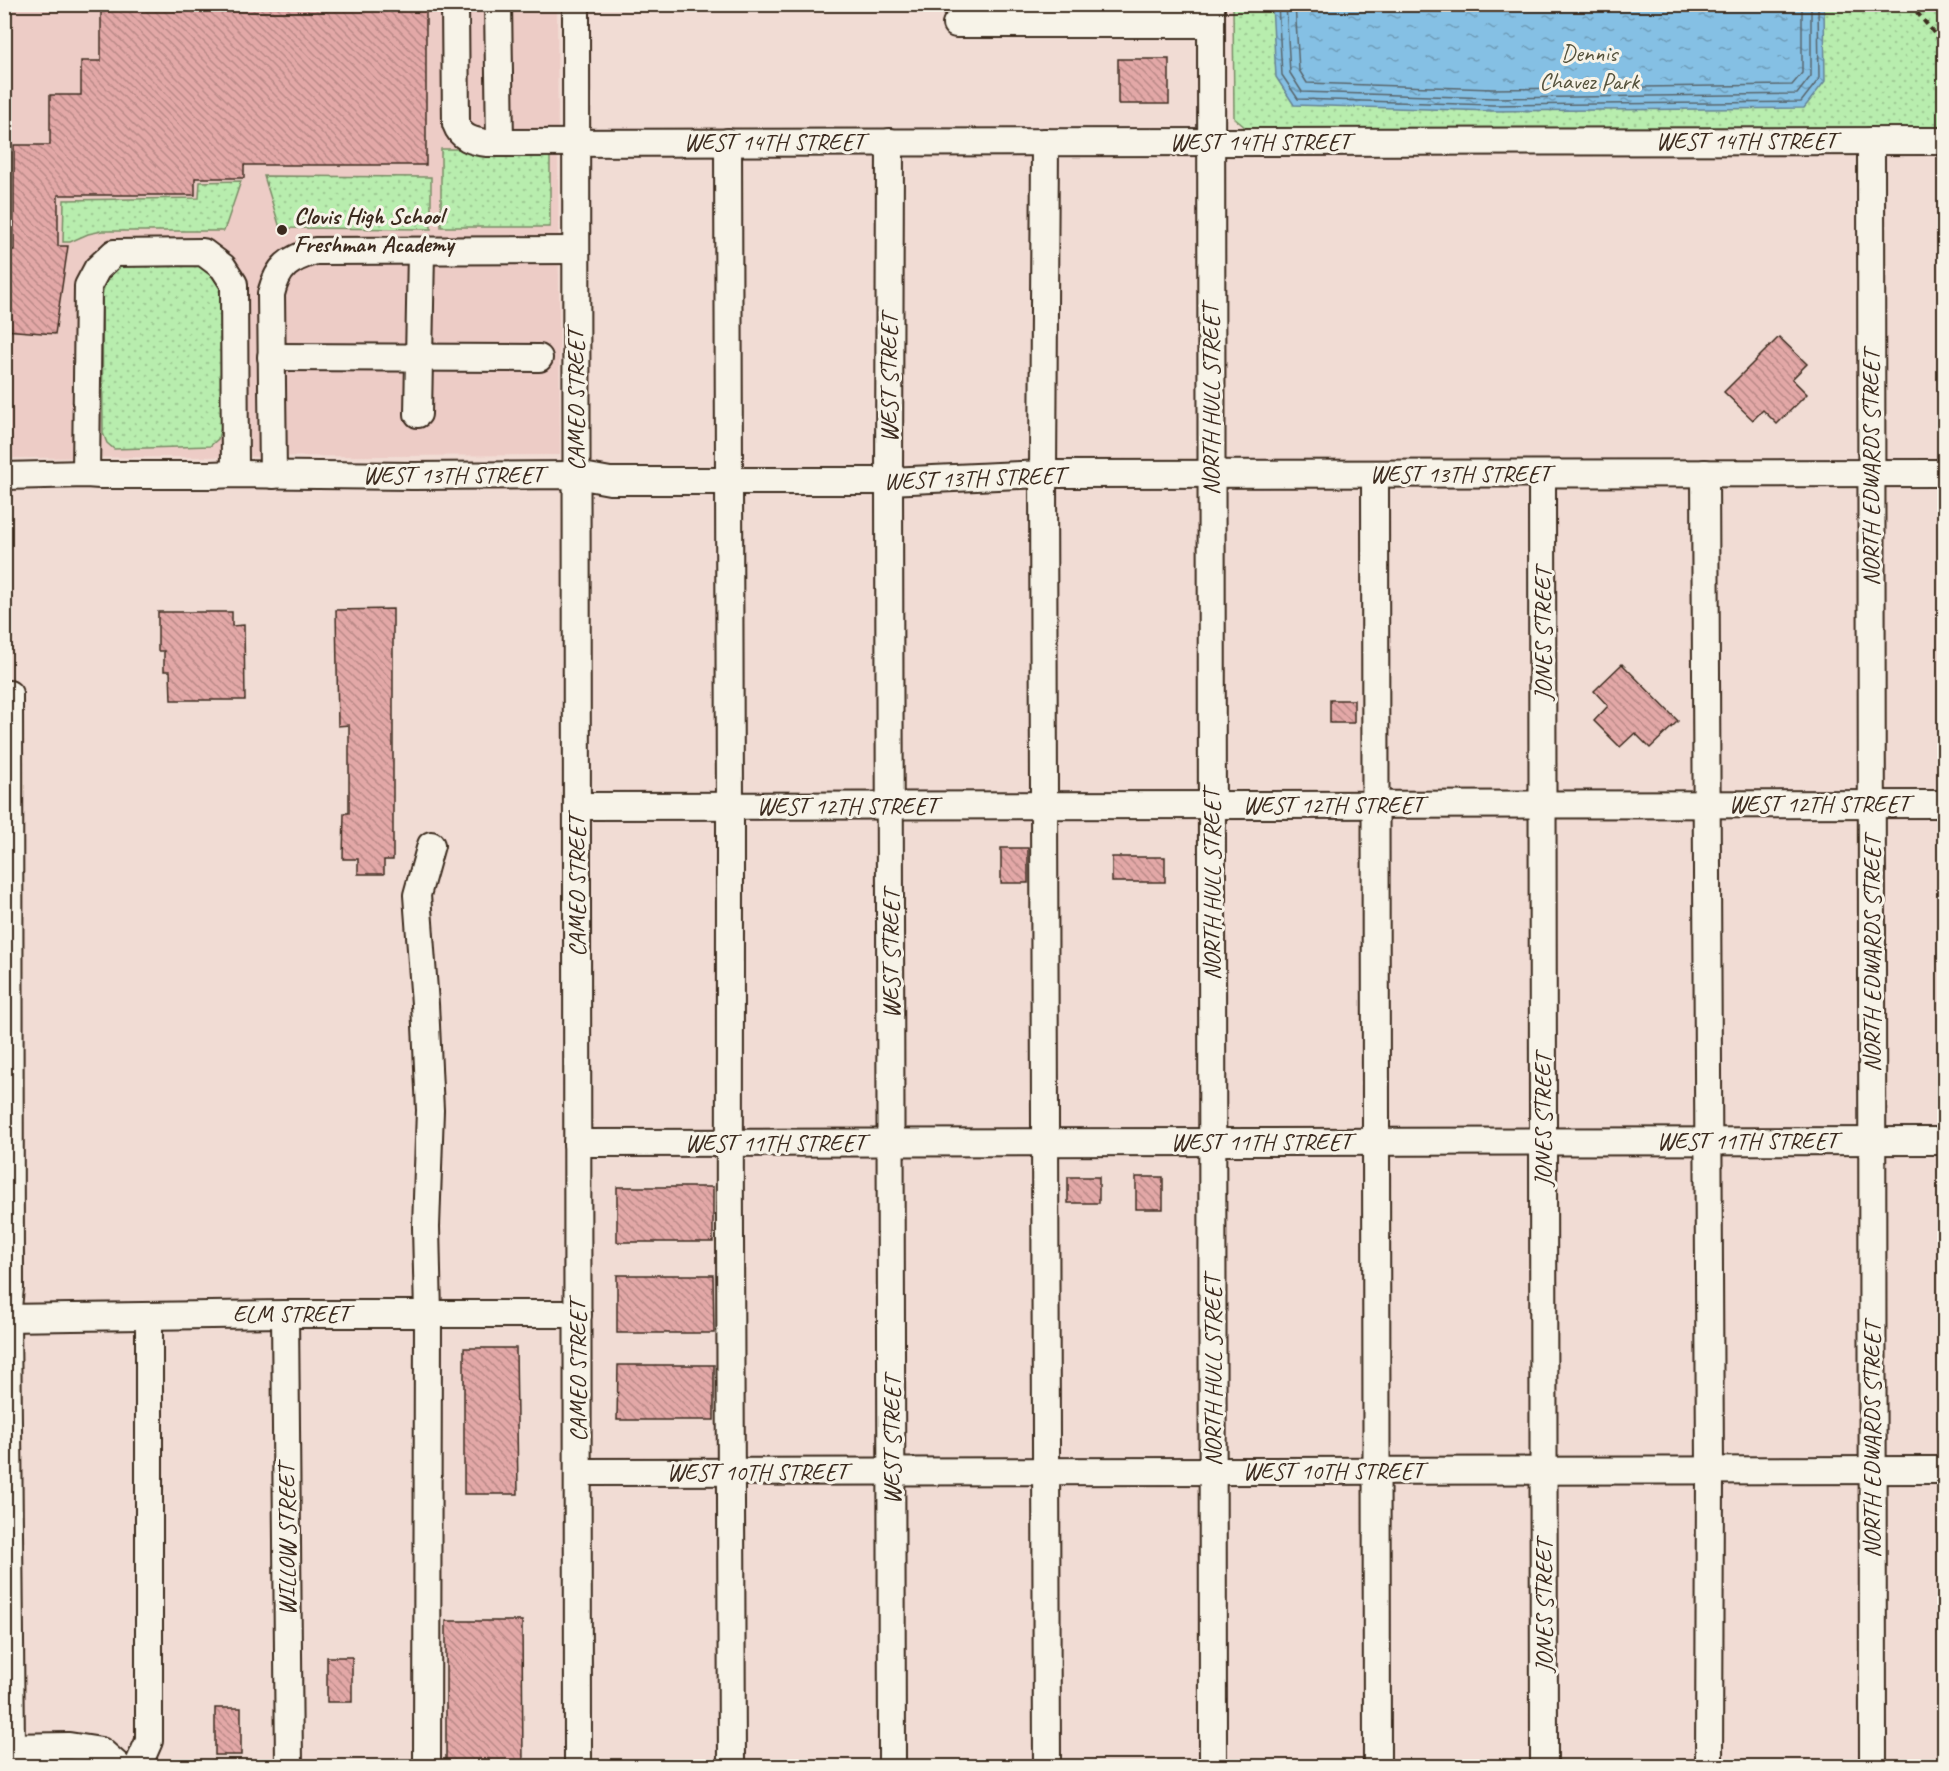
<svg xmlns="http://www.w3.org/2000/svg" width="1949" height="1771" viewBox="0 0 1949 1771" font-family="Caveat,sans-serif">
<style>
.built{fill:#edccc6}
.green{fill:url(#green-dots);stroke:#7a8c66;stroke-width:1.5}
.water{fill:url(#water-ripples);stroke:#678495;stroke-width:1.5}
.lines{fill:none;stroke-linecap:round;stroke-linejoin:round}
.shore{stroke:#59666d;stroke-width:1.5}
.building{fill:url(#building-back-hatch);stroke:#3b2a1e;stroke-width:1.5}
.minor-casing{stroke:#3b2a1e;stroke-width:30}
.path{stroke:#3b2a1e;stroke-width:4;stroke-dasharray:6 4.5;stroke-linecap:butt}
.minor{stroke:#f7f3e8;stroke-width:26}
.poi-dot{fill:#3b2a1e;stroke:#f7f3e8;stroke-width:2}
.labels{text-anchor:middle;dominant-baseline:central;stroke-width:6;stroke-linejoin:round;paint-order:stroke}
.park-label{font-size:24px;fill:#54513b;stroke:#f7f3e8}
.street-label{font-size:24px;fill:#3b2a1e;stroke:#f7f3e8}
.poi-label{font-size:24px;font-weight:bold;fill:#3b2a1e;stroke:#f7f3e8;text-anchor:start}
</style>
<defs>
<pattern id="green-dots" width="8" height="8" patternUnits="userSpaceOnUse" patternTransform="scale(1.5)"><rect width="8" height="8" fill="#b8edae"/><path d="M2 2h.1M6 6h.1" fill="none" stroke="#9fcb95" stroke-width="1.8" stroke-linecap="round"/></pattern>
<pattern id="water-ripples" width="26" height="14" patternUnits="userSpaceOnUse" patternTransform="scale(1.5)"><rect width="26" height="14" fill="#85c0e4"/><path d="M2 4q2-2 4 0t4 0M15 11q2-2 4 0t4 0" fill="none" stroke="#6e9cb8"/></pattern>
<pattern id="building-back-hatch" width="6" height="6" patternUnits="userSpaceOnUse" patternTransform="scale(1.5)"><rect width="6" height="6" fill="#e3a8a7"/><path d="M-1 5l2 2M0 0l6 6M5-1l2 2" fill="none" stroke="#b98987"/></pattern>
</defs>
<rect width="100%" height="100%" fill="#f1dcd4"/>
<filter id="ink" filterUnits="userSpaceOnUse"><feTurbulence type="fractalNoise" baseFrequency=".0167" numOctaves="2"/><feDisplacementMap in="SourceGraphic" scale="12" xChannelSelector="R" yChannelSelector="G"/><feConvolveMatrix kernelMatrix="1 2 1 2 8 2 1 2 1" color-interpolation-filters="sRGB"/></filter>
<g filter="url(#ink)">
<!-- built -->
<polygon class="built" points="4,5 557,5 560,455 5,458"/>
<!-- green -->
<g class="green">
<polygon points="1233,5 1944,5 1944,129 1246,128 1234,118"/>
<rect x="441" y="149" width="109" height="78"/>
<polygon points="264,176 431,177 431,229 280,228"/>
<polygon points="241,181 224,231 102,231 88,234 70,242 63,242 64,200 199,198 200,182"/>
<path d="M199 263 213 272 221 284V427L218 439 210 446 114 449 107 443 103 433 102 296C104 286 107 273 117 268 133 260 180 263 199 263Z"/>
</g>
<!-- water -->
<polygon class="water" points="1272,5 1824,5 1825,81 1804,108 1493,111 1294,105 1276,77"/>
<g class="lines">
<!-- shore -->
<g class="shore">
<polyline points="1278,4 1282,75 1298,99 1493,105 1801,102 1819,79 1818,4"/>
<polyline points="1286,4 1290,73 1302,92 1493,98 1797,94 1811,76 1811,4"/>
<polyline points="1295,4 1299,70 1307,83 1493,89 1792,85 1802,73 1802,4"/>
</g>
</g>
<!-- building -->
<g class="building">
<polygon points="101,4 426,4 426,165 244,165 244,178 195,178 195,195 58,195 58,246 68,246 55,334 4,330 4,250 14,250 14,145 50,145 50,95 81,95 81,61 101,61"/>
<rect x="1118" y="59" width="51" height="45"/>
<polygon points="1779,337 1807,364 1792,379 1807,394 1777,424 1763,410 1753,420 1724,392"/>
<polygon points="393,609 393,860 384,860 384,874 358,874 358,859 343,859 344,813 349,813 349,725 338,726 336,610"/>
<polygon points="158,612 232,612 232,626 244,625 245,700 171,700 170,671 164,671 164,651 158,651"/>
<polygon points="1622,664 1678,721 1650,748 1635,733 1620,747 1594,721 1608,706 1594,691"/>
<rect x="1330" y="700" width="24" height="23"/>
<rect x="1001" y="848" width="27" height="35"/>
<rect x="1112" y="857" width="53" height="25"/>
<rect x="1068" y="1177" width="31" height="26"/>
<rect x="1136" y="1177" width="27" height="32"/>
<rect x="617" y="1187" width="96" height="55"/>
<polygon points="617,1275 713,1275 714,1333 617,1333"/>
<polygon points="464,1348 516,1348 518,1494 464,1494"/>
<polygon points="618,1365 714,1365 714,1420 617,1420"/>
<polygon points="446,1621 522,1621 523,1767 446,1767"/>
<rect x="327" y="1657" width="25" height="45"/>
<rect x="215" y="1708" width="26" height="47"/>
</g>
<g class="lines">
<!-- minor casing -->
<g class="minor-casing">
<g id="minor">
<path d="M455 4 456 124C461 138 472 141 486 143L1944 141"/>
<polyline points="498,4 500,143"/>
<polyline points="576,4 578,1766"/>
<polyline points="1211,4 1213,1766"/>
<polyline points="956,24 1211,24"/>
<polyline points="1871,141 1873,1766"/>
<path d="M728 142C728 365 730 589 730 812 730 1130 729 1448 732 1766"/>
<polyline points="890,142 889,481 892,1766"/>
<polyline points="1045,142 1043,474 1047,1766"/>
<polyline points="271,357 539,358"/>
<polyline points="418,414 421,251"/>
<polyline points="1705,473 1710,1470 1709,1766"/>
<polyline points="86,474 88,286 97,269 114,253 203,252 223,267 234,284 235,474"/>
<polyline points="1375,474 1377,1766"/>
<polyline points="1542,474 1544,1766"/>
<path d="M273 475 271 294C278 266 289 259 315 251L576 250"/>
<polyline points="4,476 86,474 100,475 210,475 235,474 413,476 577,475 610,481 889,481 1043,474 1944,473"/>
<polyline points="9,694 10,1288 7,1318 11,1747"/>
<polyline points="577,806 1944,804"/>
<polyline points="577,1143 1944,1141"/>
<polyline points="285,1314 289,1766"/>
<polyline points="4,1318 285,1314 578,1314"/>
<polyline points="578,1472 1944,1470"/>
<polyline points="4,1747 69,1746 101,1751 118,1766"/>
<polyline points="138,1766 149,1741 149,1316"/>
<polyline points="427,1766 428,1314 426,1227 430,1110 425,1004 417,895 431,845"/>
</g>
</g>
<!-- path -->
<polyline class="path" points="1910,4 1944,45"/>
<!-- minor -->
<use href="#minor" class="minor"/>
</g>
</g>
<!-- markers -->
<circle class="poi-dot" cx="282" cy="230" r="6"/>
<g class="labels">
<!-- park labels -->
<g class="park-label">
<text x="1589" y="53">Dennis<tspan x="1589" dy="28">Chavez Park</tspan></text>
</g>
<!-- street labels -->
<g class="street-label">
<text x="1746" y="141">WEST 14TH STREET</text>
<text x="774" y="142">WEST 14TH STREET</text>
<text x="1260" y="142">WEST 14TH STREET</text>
<text transform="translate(889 378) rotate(-90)">WEST STREET</text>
<text transform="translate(576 400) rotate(-90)">CAMEO STREET</text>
<text transform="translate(1211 400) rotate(-90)">NORTH HULL STREET</text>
<text transform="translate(1871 468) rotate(-90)">NORTH EDWARDS STREET</text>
<text x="1460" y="474">WEST 13TH STREET</text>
<text x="453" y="475">WEST 13TH STREET</text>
<text transform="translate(974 478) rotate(-2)">WEST 13TH STREET</text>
<text transform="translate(1543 634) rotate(-90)">JONES STREET</text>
<text x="1819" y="804">WEST 12TH STREET</text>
<text x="1333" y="805">WEST 12TH STREET</text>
<text x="847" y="806">WEST 12TH STREET</text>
<text transform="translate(1212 885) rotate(-90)">NORTH HULL STREET</text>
<text transform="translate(577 886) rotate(-90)">CAMEO STREET</text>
<text transform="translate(891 954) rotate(-90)">WEST STREET</text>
<text transform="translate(1872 954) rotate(-90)">NORTH EDWARDS STREET</text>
<text transform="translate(1543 1120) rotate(-90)">JONES STREET</text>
<text x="1747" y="1141">WEST 11TH STREET</text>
<text x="1261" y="1142">WEST 11TH STREET</text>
<text x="775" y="1143">WEST 11TH STREET</text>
<text x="291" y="1314">ELM STREET</text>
<text transform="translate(578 1371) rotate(-90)">CAMEO STREET</text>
<text transform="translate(1213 1371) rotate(-90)">NORTH HULL STREET</text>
<text transform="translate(892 1440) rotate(-90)">WEST STREET</text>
<text transform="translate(1872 1440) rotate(-90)">NORTH EDWARDS STREET</text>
<text x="1333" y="1471">WEST 10TH STREET</text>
<text x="757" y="1472">WEST 10TH STREET</text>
<text transform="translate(287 1540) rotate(-90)">WILLOW STREET</text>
<text transform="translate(1544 1606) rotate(-90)">JONES STREET</text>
</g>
<!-- poi labels -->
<g class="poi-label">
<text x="294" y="216">Clovis High School<tspan x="294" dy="28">Freshman Academy</tspan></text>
</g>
</g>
<!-- margin -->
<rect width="1949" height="1771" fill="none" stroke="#f7f3e8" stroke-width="24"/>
<rect x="12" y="12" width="1925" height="1747" fill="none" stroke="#3b2a1e" stroke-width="2" filter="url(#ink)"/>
</svg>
